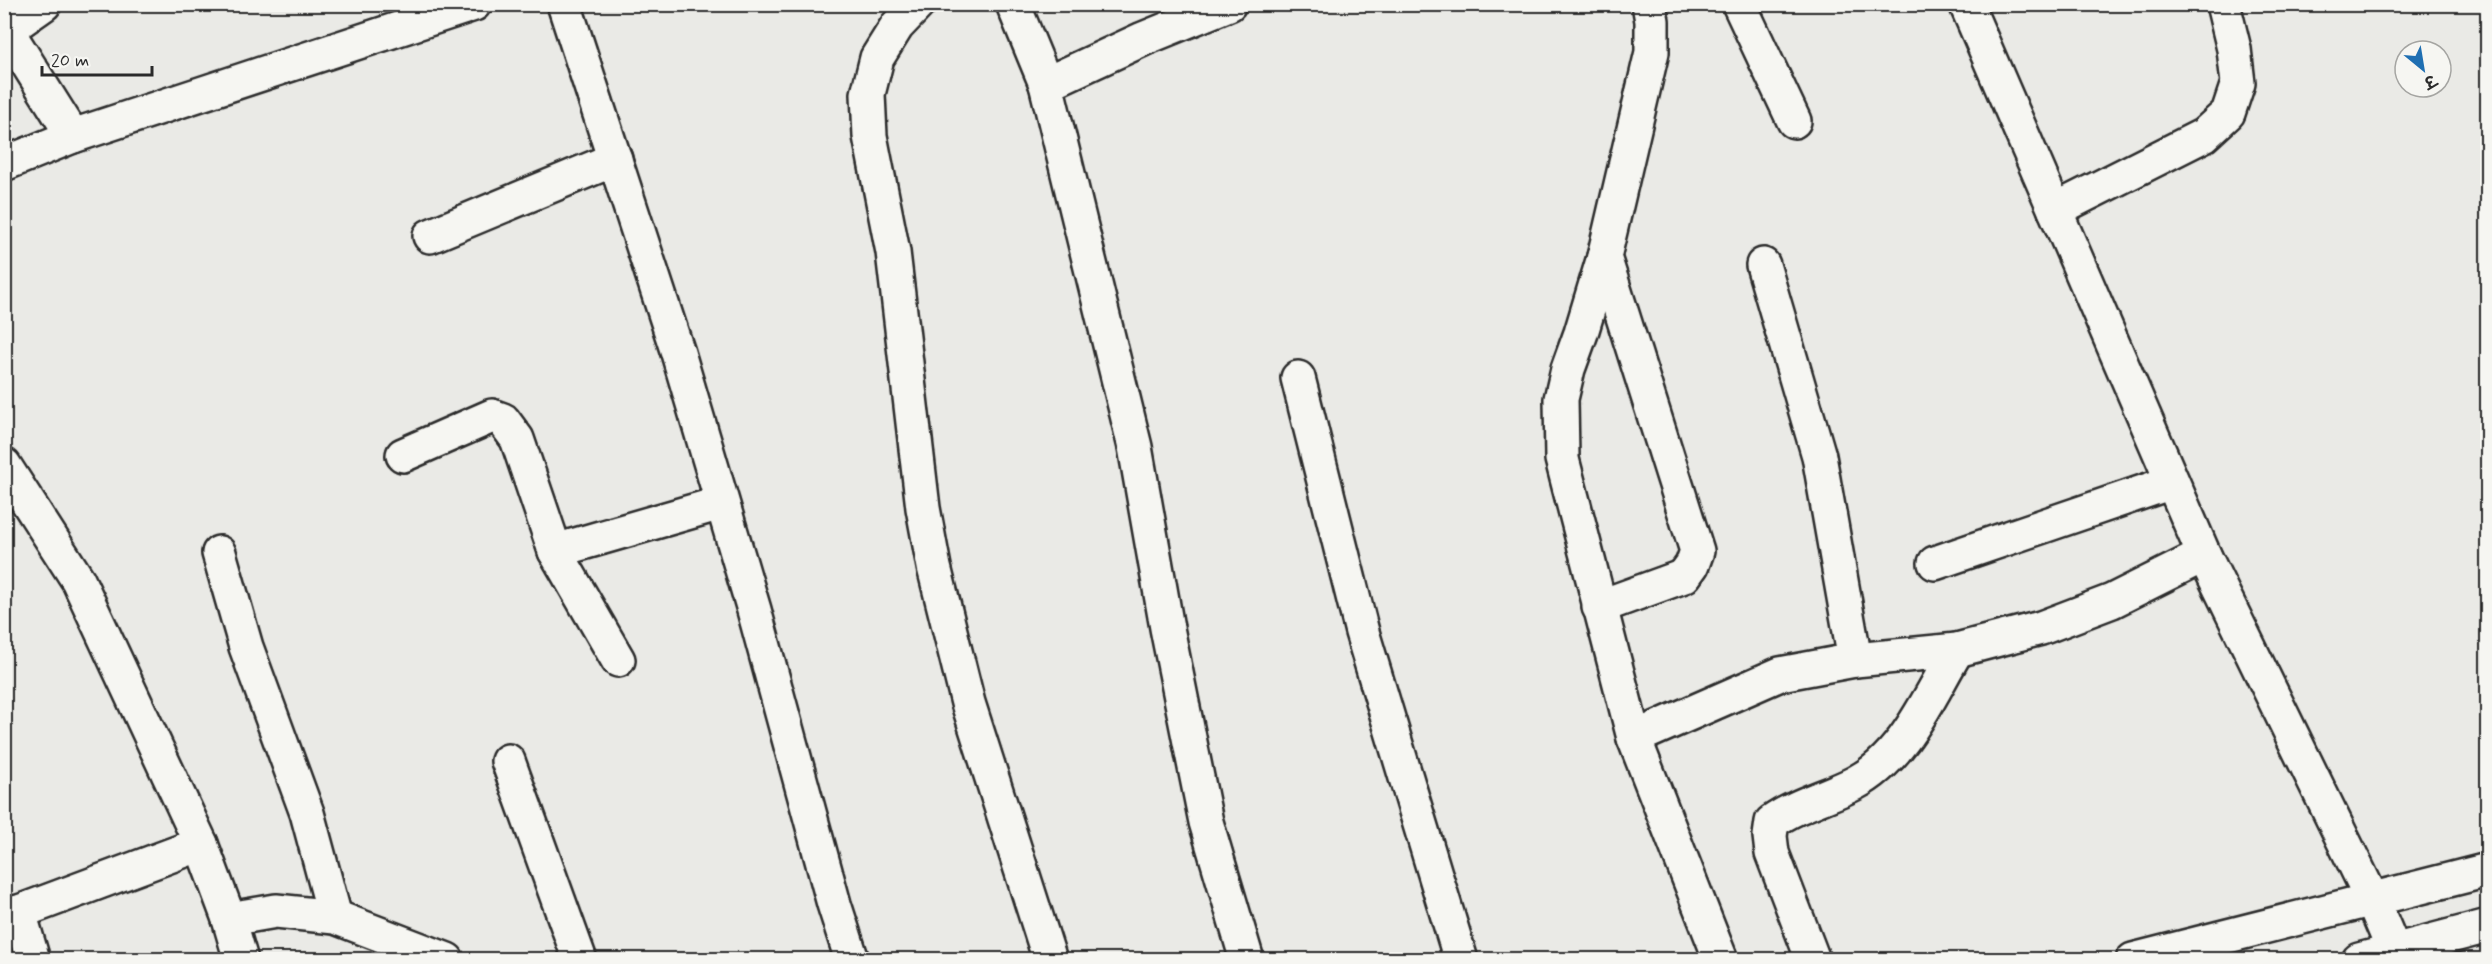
<svg xmlns="http://www.w3.org/2000/svg" width="2492" height="964" viewBox="0 0 2492 964" font-family="Mynerve,'Playpen Sans Deva',sans-serif">
<style>
.lines{fill:none;stroke-linecap:round;stroke-linejoin:round}
.minor-casing{stroke:#2b2b2b;stroke-width:38}
.highway-casing{stroke:#2b2b2b;stroke-width:38}
.minor{stroke:#f6f6f2;stroke-width:33}
.highway{stroke:#f6f6f2;stroke-width:33}
</style>
<rect width="100%" height="100%" fill="#eaeae6"/>
<filter id="ink" filterUnits="userSpaceOnUse"><feTurbulence type="fractalNoise" baseFrequency=".0167" numOctaves="2"/><feDisplacementMap in="SourceGraphic" scale="12" xChannelSelector="R" yChannelSelector="G"/><feConvolveMatrix kernelMatrix="1 2 1 2 8 2 1 2 1" color-interpolation-filters="sRGB"/></filter>
<g filter="url(#ink)">
<g class="lines">
<!-- minor casing -->
<g class="minor-casing">
<g id="minor">
<polyline points="564,4 678,353 754,610 834,904 852,960"/>
<polyline points="918,4 897,26 877,58 868,94 870,136 893,252 923,508 934,567 968,703 1050,960"/>
<polyline points="1013,4 1046,84"/>
<polyline points="1229,4 1143,39 1046,84 1135,447 1167,628 1206,822 1247,960"/>
<polyline points="1649,4 1652,21 1652,52 1604,257 1581,333 1568,369 1561,399 1562,459 1634,738 1721,960"/>
<polyline points="1739,4 1794,121"/>
<polyline points="1966,4 2204,555 2372,899 2394,951"/>
<polyline points="4,26 73,136"/>
<polyline points="7,30 44,4"/>
<polyline points="4,164 73,136 474,4"/>
<polyline points="2055,210 2204,135 2228,113 2238,83 2234,49 2223,4"/>
<polyline points="430,236 615,159"/>
<polyline points="1763,265 1819,456 1855,660"/>
<polyline points="1298,378 1362,632 1461,960"/>
<polyline points="403,455 492,416 503,420 517,439 555,551 618,660"/>
<polyline points="4,465 78,580 201,844 229,919 241,960"/>
<polyline points="555,551 721,503"/>
<polyline points="219,553 246,647 307,813 335,917"/>
<polyline points="1935,563 2172,482"/>
<polyline points="1599,607 1684,576 1692,565 1697,551 1604,257"/>
<polyline points="1634,738 1780,674 1855,660 1957,650 2041,628 2112,601 2204,555"/>
<polyline points="508,761 580,960"/>
<polyline points="19,912 33,960"/>
<polyline points="4,914 19,912 201,844"/>
<polyline points="229,919 276,911 335,917 447,960"/>
<path d="M1813 960 1772 853 1770 836 1772 822C1797 804 1828 797 1855 783 1905 757 1929 696 1957 650"/>
<polyline points="2133,960 2488,870"/>
</g>
</g>
<!-- highway casing -->
<g class="highway-casing">
<polyline id="highway" points="2359,960 2488,926"/>
</g>
<!-- minor -->
<use href="#minor" class="minor"/>
<!-- highway -->
<use href="#highway" class="highway"/>
</g>
</g>
<!-- margin -->
<rect width="2492" height="964" fill="none" stroke="#f6f6f2" stroke-width="24"/>
<rect x="12" y="12" width="2468" height="940" fill="none" stroke="#2b2b2b" stroke-width="2" filter="url(#ink)"/>
<!-- north arrow -->
<g transform="translate(2423 69) rotate(150)"><circle r="28" fill="#f6f6f2" stroke="#a5a5a2" stroke-width="1.5"/>
<path d="M0-4.5L10 22L0 15L-10 22Z" fill="#1f6fb2"/>
<text y="-9" font-size="16" font-weight="bold" text-anchor="middle" fill="#2b2b2b">उ</text>
</g>
<!-- scale -->
<path d="M42 66v9h110v-9" fill="none" stroke="#2b2b2b" stroke-width="3"/>
<text x="51" y="66" font-size="18" fill="#2b2b2b" stroke="#f6f6f2" stroke-width="4.5" paint-order="stroke">20 m</text>
</svg>
